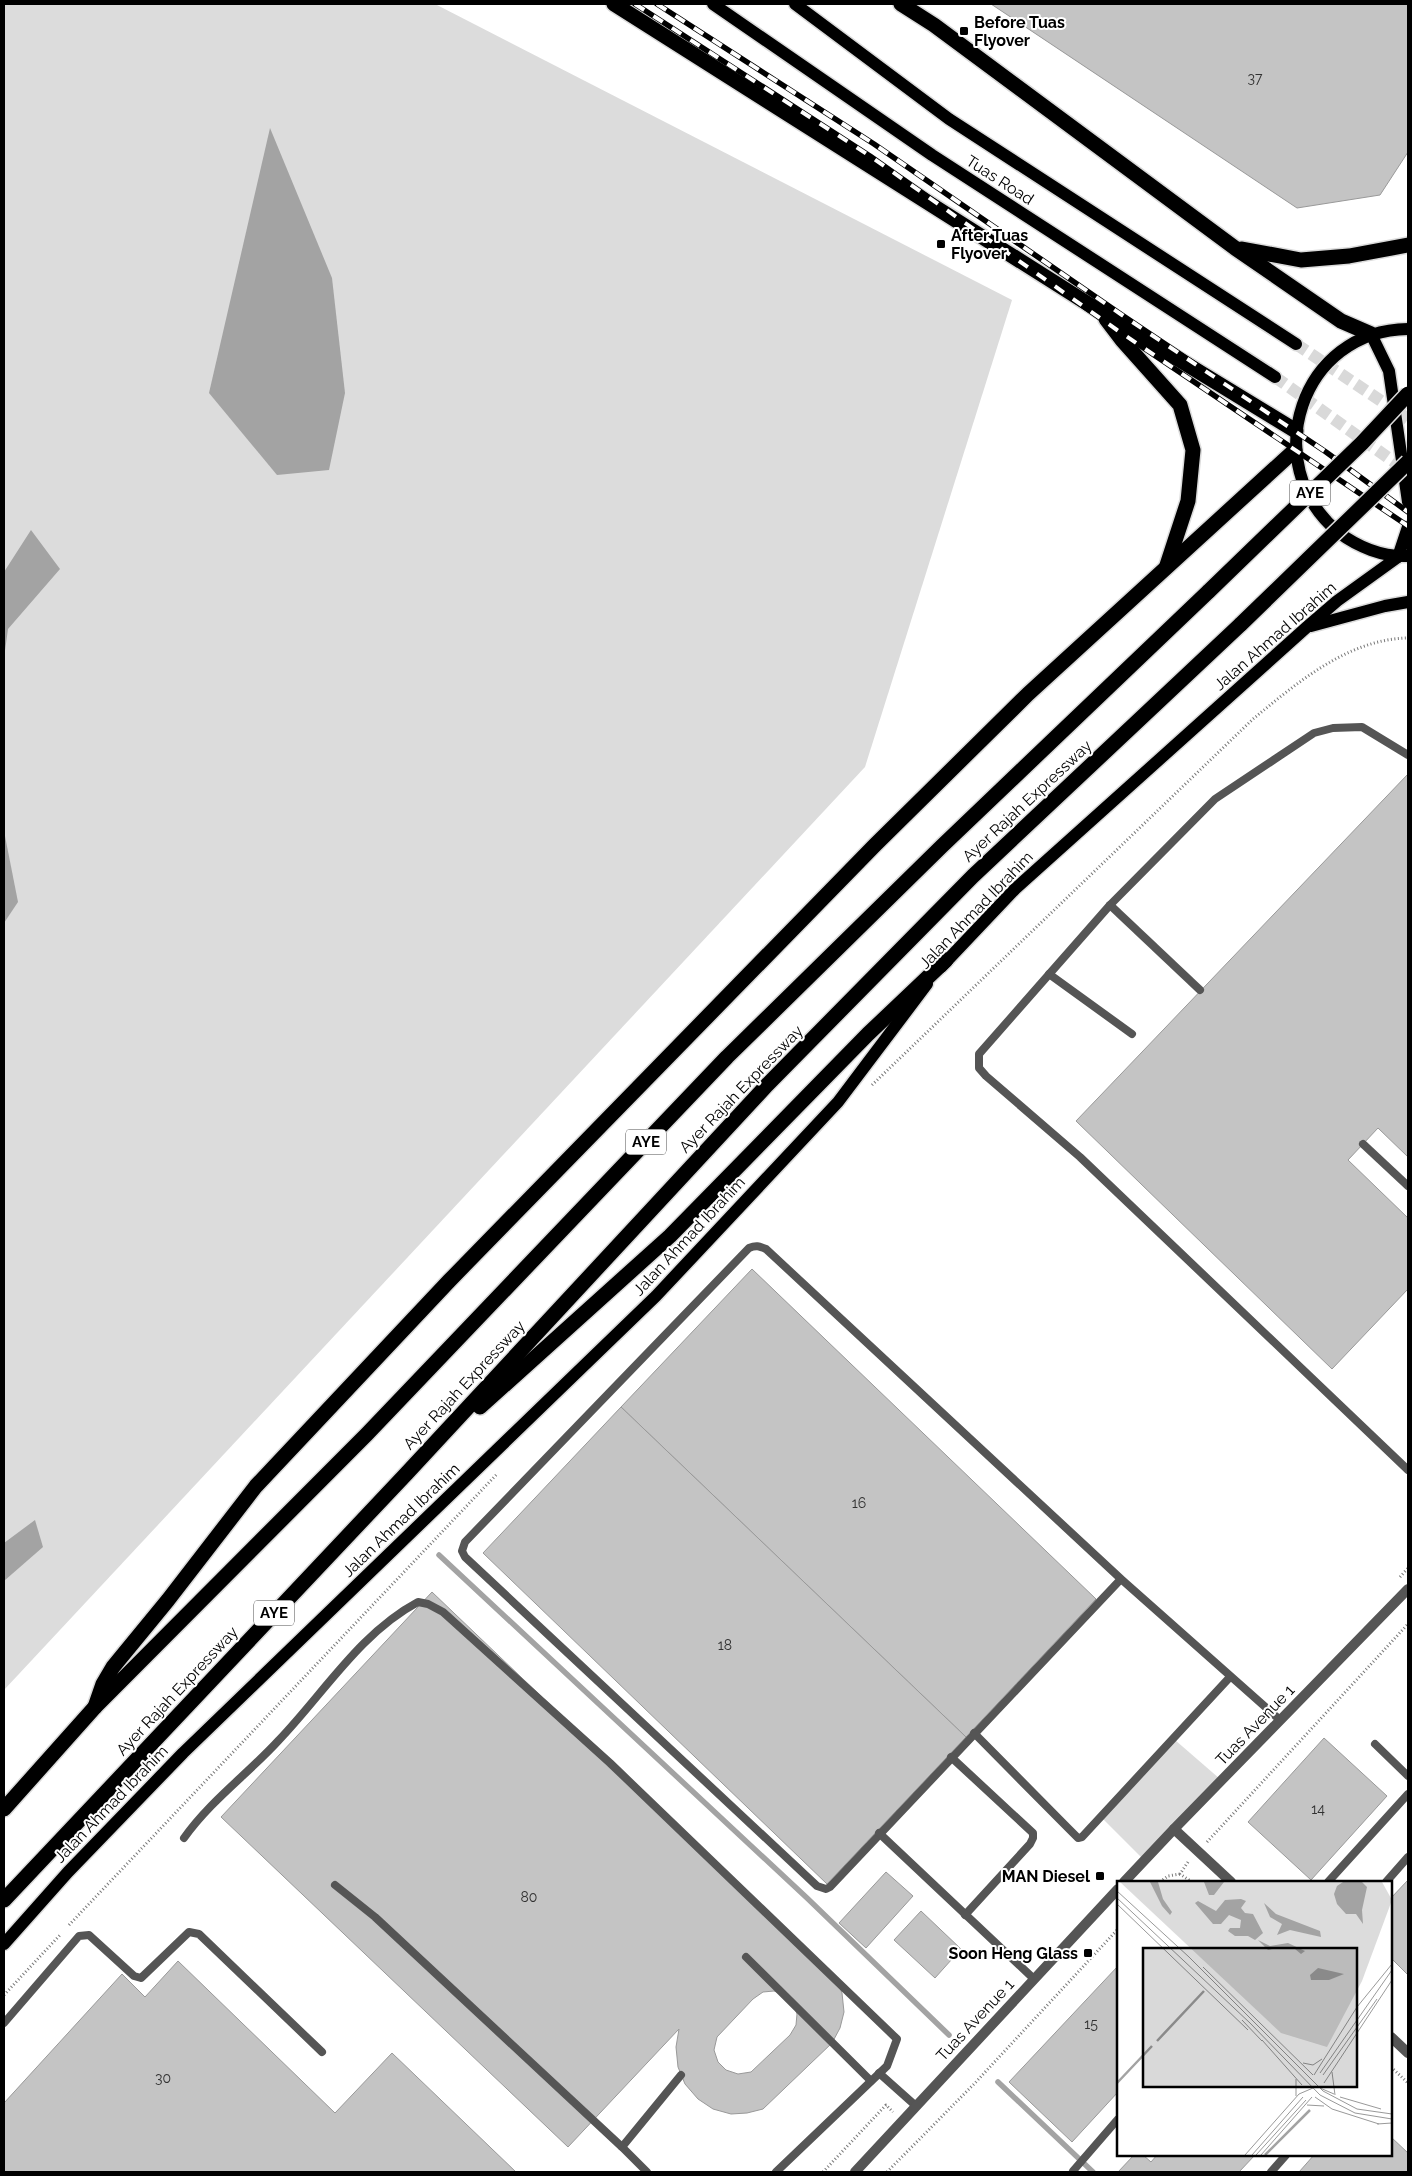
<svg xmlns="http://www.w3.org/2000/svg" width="1412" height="2176" viewBox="0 0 1412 2176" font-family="Raleway,sans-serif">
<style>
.green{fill:#dcdcdc}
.water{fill:#a3a3a3}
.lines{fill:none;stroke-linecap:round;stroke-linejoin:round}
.stream{stroke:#a3a3a3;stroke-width:5.5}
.building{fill:#c4c4c4;stroke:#999;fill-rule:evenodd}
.primary-tunnel{stroke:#d9d9d9;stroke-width:12;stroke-dasharray:12 6;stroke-linecap:butt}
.primary-casing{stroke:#dbdbdb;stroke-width:15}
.motorway-casing{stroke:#dbdbdb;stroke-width:18}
.path{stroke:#777;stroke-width:3;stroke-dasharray:1 2.5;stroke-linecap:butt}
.service{stroke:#555;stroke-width:8}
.minor{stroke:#555;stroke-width:10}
.primary{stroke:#000;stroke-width:12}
.motorway{stroke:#000;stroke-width:15}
.rail-casing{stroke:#000;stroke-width:5.5}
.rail{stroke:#fff;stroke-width:4;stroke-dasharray:11;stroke-linecap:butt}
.motorway-bridge-casing{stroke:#dbdbdb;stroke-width:18;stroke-linecap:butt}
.motorway-bridge{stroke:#000;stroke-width:15}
.poi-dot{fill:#000;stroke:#fff;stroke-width:2}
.labels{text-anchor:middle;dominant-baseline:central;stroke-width:4;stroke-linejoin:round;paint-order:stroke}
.number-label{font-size:14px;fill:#313131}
.shield{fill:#fff;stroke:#4c4c4c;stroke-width:1}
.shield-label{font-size:15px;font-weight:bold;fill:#000}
.poi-label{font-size:16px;font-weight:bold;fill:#000;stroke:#fff;text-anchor:start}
.street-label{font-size:16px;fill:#000;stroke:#fff}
.inset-river{fill:none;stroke:#a3a3a3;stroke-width:2.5}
.inset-road{fill:none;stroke:#999;stroke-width:1}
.view{fill:#000;fill-opacity:0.15;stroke:#000;stroke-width:2.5}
.inset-edge{fill:none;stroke:#000;stroke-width:2.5}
</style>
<rect width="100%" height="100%" fill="#fff"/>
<!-- green -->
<g class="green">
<polygon points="4,4 435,4 1012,300 865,767 4,1690"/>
<polygon points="1175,1740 1220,1779 1143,1859 1103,1819"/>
</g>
<!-- water -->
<g class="water">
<polygon points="270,128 332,278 345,393 329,470 277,475 209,393"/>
<polygon points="31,530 60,569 8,629 4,658 4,572"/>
<polygon points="4,831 18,902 4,923"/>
<polygon points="35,1520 43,1547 4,1581 4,1543"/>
</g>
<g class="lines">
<!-- stream -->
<g class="stream">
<polyline points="439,1555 807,1898 949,2035"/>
<polyline points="998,2082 1093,2172"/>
</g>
</g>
<!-- building -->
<g class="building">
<polygon points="991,4 1408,4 1408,152 1380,195 1297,208"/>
<polygon points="1408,774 1408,1157 1378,1128 1348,1160 1408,1218 1408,1289 1332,1369 1076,1121"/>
<polygon points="752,1269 1096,1599 966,1737 621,1407"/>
<polygon points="621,1407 966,1737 827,1884 483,1553"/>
<path d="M432 1592 836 1978 842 1993 844 2012 840 2028 832 2043 763 2109 747 2113 731 2114 713 2109 698 2099 685 2084 678 2067 676 2047 679 2029 568 2147 221 1817ZM774 1991 785 1995 793 2003 797 2014 796 2025 790 2035 751 2072 738 2074 726 2070 718 2062 714 2050 717 2037 753 1999 763 1992Z"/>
<polygon points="1324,1738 1387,1796 1311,1880 1248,1822"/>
<polygon points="886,1872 913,1896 866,1948 839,1923"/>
<polygon points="1408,1880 1408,1975 1391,1958 1391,1898"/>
<polygon points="921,1911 961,1949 935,1978 894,1940"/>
<polygon points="178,1961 335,2113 392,2053 516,2172 4,2172 4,2103 122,1974 145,1997"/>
<polygon points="1118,1966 1118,2092 1072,2142 1009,2082"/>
<polygon points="1391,2137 1408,2153 1408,2172 1299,2172 1314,2155 1391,2155"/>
<polygon points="1134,2155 1143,2155 1151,2162 1157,2155 1255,2155 1239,2172 1118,2172"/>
</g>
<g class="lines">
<!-- primary-tunnel -->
<g class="primary-tunnel">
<polyline points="1296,344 1408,419"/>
<polyline points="1275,377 1408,472"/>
</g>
<!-- primary casing -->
<g class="primary-casing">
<g id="primary">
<polyline points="713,4 932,155 1275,377"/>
<polyline points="795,4 949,119 1296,344"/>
<path d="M1408 329C1301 330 1257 464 1338 532 1358 547 1383 557 1408 556"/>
<polyline points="1371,334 1389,371 1408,502"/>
<polyline points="1398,557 1408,527"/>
<polyline points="1311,626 1385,606 1408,602"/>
<polyline points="941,967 1015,889 1308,626 1337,601 1398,557"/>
<polyline points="4,1944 68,1872 183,1753 656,1296 838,1102 927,984"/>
</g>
</g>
<!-- motorway casing -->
<g class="motorway-casing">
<g id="motorway">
<polyline points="614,4 1101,312 1296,431"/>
<polyline points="901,4 934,25 1235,248 1341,321 1371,334"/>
<polyline points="1242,249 1301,260 1349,256 1408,245"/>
<polyline points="1106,319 1122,340 1180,405 1193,450 1188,501 1167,565"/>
<polyline points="480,1407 670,1236 868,1034 946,960"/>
<polyline points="95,1707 103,1684 113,1667 168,1600 256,1486 449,1281 875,845 1028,694 1295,450"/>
<polyline points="4,1809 95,1707 367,1434 727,1057 942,846 1209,591"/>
<polyline points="4,1900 407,1473 767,1085 973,876 1241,624"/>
</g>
</g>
<!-- path -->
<g class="path">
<path d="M872 1085 1253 719C1297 683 1348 639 1408 638"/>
<polyline points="1400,1577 1408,1568"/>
<polyline points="1207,1842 1408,1624"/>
<polyline points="1188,1862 1180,1874 1192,1882"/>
<polyline points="1160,1882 1168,1876 1180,1874"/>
<polyline points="69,1925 497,1474"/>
<polyline points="4,1995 60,1935"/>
<polyline points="1391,2067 1408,2083"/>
<polyline points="823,2172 886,2105 893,2112"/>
<polyline points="887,2172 975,2083 1118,1929"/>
</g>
<!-- service -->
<g class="service">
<polyline points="1408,755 1362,727 1333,728 1314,733 1215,799 1110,905 979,1054 979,1068 986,1076 1080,1157 1408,1470"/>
<polyline points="1110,905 1200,990"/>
<polyline points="1049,974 1132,1034"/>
<polyline points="1363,1144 1408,1186"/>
<path d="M1121 1579 830 1887 826 1889 817 1886 465 1557 462 1551 465 1542 749 1248C756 1245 759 1246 766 1249L1121 1579 1280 1720"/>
<polyline points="974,1733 1067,1827 1078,1838 1082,1837 1230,1677"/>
<polyline points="1375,1744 1408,1776"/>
<polyline points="951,1757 1033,1833 1033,1838 1030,1844 965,1915"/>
<polyline points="879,1833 1034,1979"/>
<path d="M184 1838C211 1800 248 1774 279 1740 324 1693 360 1633 418 1602L428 1604 443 1612 610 1763 897 2039 887 2066 776 2172"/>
<polyline points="1328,1882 1408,1794"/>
<polyline points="1386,1882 1408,1857"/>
<polyline points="335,1885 375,1917 622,2147 647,2172"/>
<polyline points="746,1957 871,2081"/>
<polyline points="4,2023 79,1936 89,1935 134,1976 141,1978 189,1932 199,1934 322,2052"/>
<polyline points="879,2073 916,2106"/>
<polyline points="622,2147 681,2075"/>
<polyline points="1073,2171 1118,2119"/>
<polyline points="1271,2172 1286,2155"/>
</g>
<!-- minor -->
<g class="minor">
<polyline points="1174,1829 1231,1882"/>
<polyline points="1124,1882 1174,1829 1408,1589"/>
<polyline points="1391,2037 1408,2053"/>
<polyline points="855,2172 1118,1889"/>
</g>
<!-- primary -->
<use href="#primary" class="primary"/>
<!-- motorway -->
<use href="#motorway" class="motorway"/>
<!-- rail casing -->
<g class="rail-casing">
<g id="rail">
<polyline points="635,4 870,156 1117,330 1408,526"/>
<polyline points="657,4 874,144 1122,315 1326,452 1408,512"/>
</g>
</g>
<!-- rail -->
<use href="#rail" class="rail"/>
<!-- motorway-bridge casing -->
<g class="motorway-bridge-casing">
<g id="motorway-bridge">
<polyline points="1209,591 1362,443 1408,394"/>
<polyline points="1241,624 1408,462"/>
</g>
</g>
<!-- motorway-bridge -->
<use href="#motorway-bridge" class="motorway-bridge"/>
</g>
<!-- markers -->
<g class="poi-dot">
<rect x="959" y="26" width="10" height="10" rx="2.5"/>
<rect x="936" y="239" width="10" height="10" rx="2.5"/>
<rect x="1095" y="1871" width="10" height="10" rx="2.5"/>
<rect x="1083" y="1948" width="10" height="10" rx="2.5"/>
</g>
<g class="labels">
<!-- number labels -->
<g class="number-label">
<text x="1255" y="78">37</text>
<text x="859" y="1503">16</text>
<text x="725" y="1645">18</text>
<text x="1318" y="1809">14</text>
<text x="529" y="1897">80</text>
<text x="1091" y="2024">15</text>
<text x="163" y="2078">30</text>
</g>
<!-- shield labels -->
<g class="shield">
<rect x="1290" y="480.5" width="40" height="25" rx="4"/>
<rect x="626" y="1129.5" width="40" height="25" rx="4"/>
<rect x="254" y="1600.5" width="40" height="25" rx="4"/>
</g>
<g class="shield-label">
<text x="1310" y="493">AYE</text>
<text x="646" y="1142">AYE</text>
<text x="274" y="1613">AYE</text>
</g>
<!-- poi labels -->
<g class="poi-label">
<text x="974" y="22">Before Tuas<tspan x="974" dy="18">Flyover</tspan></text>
<text x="951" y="235">After Tuas<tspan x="951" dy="18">Flyover</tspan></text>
<text x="1090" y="1876" text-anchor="end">MAN Diesel</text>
<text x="1078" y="1953" text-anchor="end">Soon Heng Glass</text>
</g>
<!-- street labels -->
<g class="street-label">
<text transform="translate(1000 180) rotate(33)">Tuas Road</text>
<text transform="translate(1275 636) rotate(-41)">Jalan Ahmad Ibrahim</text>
<text transform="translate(1027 801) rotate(-43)">Ayer Rajah Expressway</text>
<text transform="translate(976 910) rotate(-46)">Jalan Ahmad Ibrahim</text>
<text transform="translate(741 1089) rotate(-46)">Ayer Rajah Expressway</text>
<text transform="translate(689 1236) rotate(-47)">Jalan Ahmad Ibrahim</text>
<text transform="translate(464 1385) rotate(-47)">Ayer Rajah Expressway</text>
<text transform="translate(401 1520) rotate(-44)">Jalan Ahmad Ibrahim</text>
<text transform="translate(177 1691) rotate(-47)">Ayer Rajah Expressway</text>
<text transform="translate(1255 1725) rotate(-46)">Tuas Avenue 1</text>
<text transform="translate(111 1804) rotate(-46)">Jalan Ahmad Ibrahim</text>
<text transform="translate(975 2020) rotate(-47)">Tuas Avenue 1</text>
</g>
</g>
<!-- overview -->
<g transform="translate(1117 1881)">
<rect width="275" height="275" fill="#fff"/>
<path d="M3 1H265L275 19 245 100 210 166 164 152Z" fill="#dcdcdc"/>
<path d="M33 1H41L46 18 55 31 53 34 45 25ZM87 1H107L97 14H92ZM226 1H245L250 6 245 29 246 43 239 33H229L220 23 217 13 220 5ZM124 18 129 20 124 27 128 32 136 33 146 52 138 59 131 55H118L111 50 113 47H123L124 39 112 34 104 43H96L78 22 81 20 99 30 108 19ZM147 22 159 33 203 50 204 56 173 49 160 54 165 43 153 36ZM141 59 153 65 171 62 188 70 184 73 178 68 166 66 151 69ZM201 87 227 93 212 99H194L193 94Z" fill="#a3a3a3"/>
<path class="inset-river" d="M40 160 87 110M0 202 35 165M148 274 193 229"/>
<path class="inset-road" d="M0 10 72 76 206 210 240 228 275 233M0 17 133 142 203 214 238 232 275 238M0 23 131 149M86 86 196 194M125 139 145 160M145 159 185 204M186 182 196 184 205 178M215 191 218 214M203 192 275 89M197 194 240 126 275 83M206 194 260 118M207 202 275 99M203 207 217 213M179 215V198M198 216 215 228 262 243M223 216 264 228M190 224 207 225M260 243 275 242M128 274 182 213 196 207M135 274 186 216M139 274 189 219M144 274 195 216"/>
<path class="view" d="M26 67H240V206H26Z"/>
<rect width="275" height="275" class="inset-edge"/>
</g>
<!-- border -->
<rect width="1412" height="2176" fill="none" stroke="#000000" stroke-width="10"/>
</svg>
